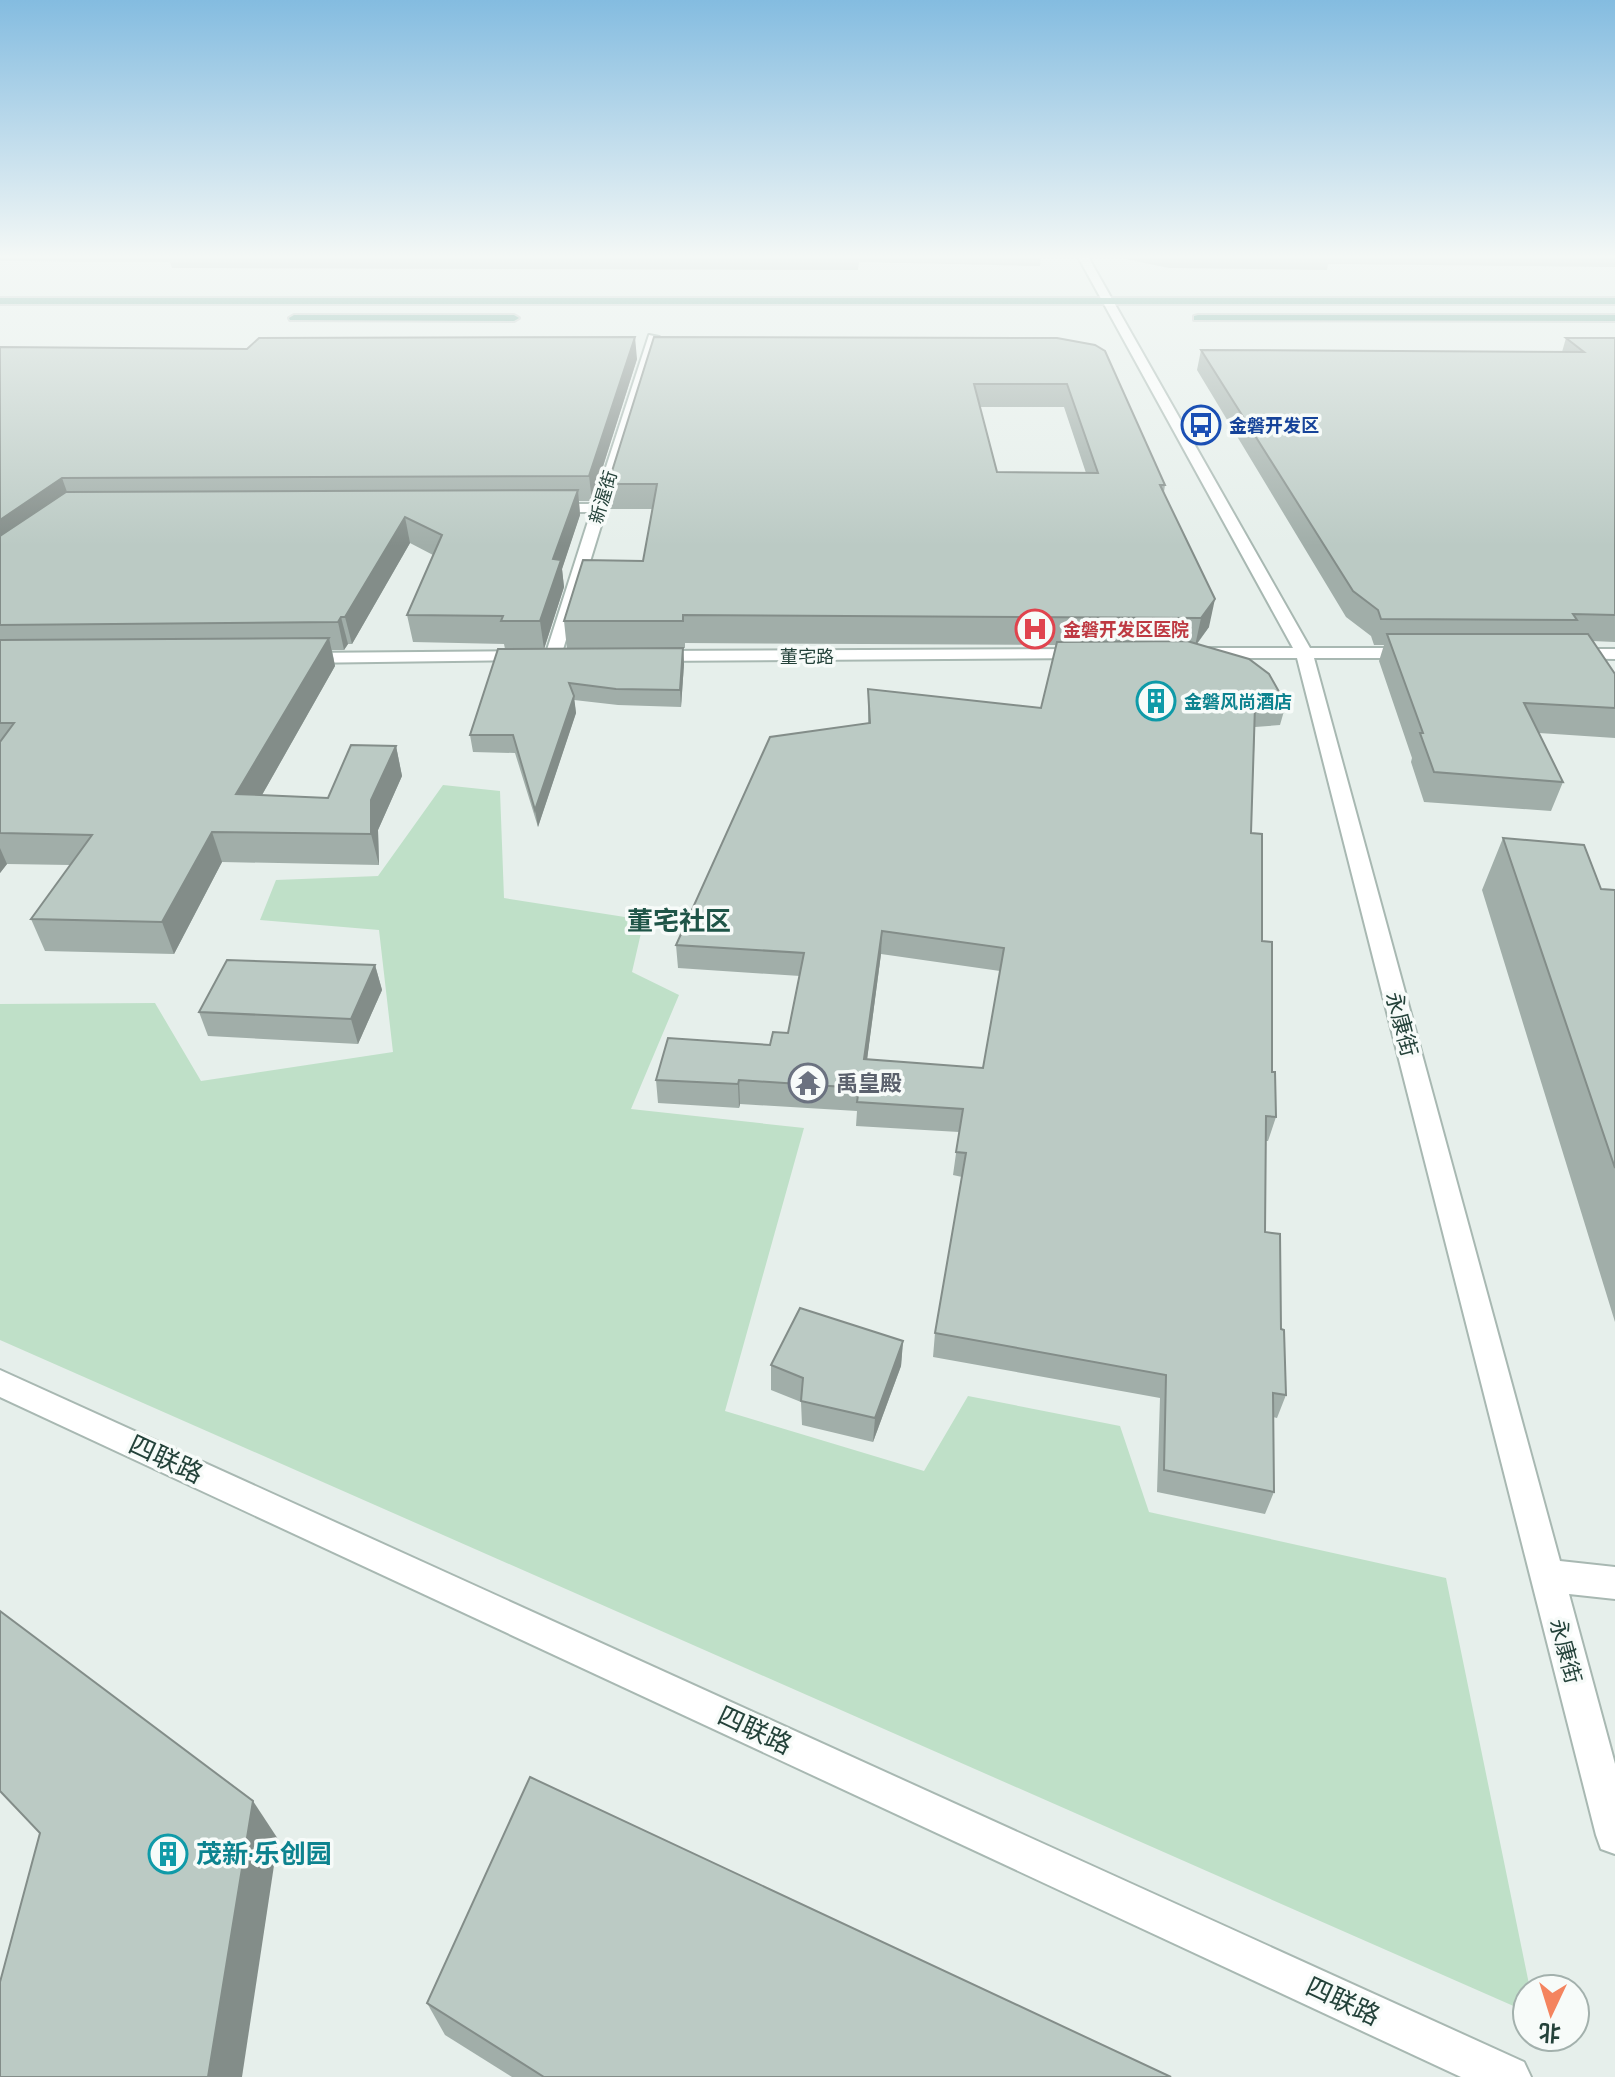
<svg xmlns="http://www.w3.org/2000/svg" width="1615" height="2077" viewBox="0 0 1615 2077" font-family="Raleway,'Noto Sans SC',sans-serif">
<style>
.green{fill:#bfe0c8}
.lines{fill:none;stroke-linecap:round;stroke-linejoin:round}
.minor-casing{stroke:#a8b8b2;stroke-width:4}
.major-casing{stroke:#c2cac8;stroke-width:4}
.minor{fill:#fff;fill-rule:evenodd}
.major{fill:#6aa596;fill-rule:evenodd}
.wall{fill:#a1aea9;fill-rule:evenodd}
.shaded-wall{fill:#838d89}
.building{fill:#bbcac4;stroke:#838d89;stroke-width:2;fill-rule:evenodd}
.labels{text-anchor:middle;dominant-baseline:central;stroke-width:7;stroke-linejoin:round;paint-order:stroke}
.far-transit-label{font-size:18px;font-weight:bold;fill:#164399;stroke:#f7fbf9;text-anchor:start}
.far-street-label{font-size:18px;fill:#24423a;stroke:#f7fbf9}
.far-health-label{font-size:18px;font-weight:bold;fill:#be3a42;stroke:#f7fbf9;text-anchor:start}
.far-culture-label{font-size:18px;font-weight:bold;fill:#0d838f;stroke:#f7fbf9;text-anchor:start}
.street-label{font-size:22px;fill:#24423a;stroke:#f7fbf9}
.worship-label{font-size:22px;font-weight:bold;fill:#5b616d;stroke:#f7fbf9;text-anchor:start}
.quarter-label{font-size:26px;font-weight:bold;fill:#1f5548;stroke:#f7fbf9}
.near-street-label{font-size:26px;fill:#24423a;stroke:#f7fbf9}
.near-culture-label{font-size:26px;font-weight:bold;fill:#0d838f;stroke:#f7fbf9;text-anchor:start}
</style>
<rect width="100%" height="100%" fill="#e6efeb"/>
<!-- green -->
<polygon class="green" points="443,785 500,791 504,898 644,920 632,972 679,995 631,1109 804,1128 725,1411 924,1471 968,1396 1120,1426 1149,1512 1446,1578 1530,1989 1527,1989 1527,2012 0,1340 0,1004 155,1003 201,1081 393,1052 379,930 260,920 276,880 378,876"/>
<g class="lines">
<!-- minor casing -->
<g class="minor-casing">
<g id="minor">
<polygon points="1077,255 1087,255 1310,648 1413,648 1421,653 1413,658 1314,658 1560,1561 1615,1567 1615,1599 1569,1594 1615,1764 1615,1854 1601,1849 1596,1835 1297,658 1197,658 1189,653 1197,648 1293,648"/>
<polygon points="649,335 659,337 561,656 559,660 547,660 545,656 591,512 549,512 542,508 549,504 594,504"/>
<polygon points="1085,649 1091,650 1093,654 1091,658 653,661 645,656 653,651"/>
<polygon points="1569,649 1615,649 1615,659 1563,658 1561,654 1563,650"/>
<polygon points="529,651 537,656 535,660 301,663 292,658 301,653"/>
<polygon points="0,1370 1524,2062 1531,2077 1461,2077 0,1397"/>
</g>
</g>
<!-- major casing -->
<g class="major-casing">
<g id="major">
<rect x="0" y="298" width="1615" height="6"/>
<polygon points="294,315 514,315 519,318 514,321 290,320 289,318"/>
<polygon points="1198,315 1615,315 1615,321 1194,320 1194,316"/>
</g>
</g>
<!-- minor -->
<use href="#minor" class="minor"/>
<!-- major -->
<use href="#major" class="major"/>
</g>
<!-- wall -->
<g class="wall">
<polygon points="0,255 1041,255 1040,266 859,262 858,270 172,268 170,262 0,261"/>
<polygon points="1124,255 1615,255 1615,267 1328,264 1327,270 1169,268 1125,259"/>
<path d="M1057 338 1165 485 1164 492 1209 627 1197 644 1286 704 1280 725 1255 727 1251 833 1262 941 1276 1117 1268 1141H1266L1265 1232 1281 1329 1286 1395 1277 1418 1273 1417 1274 1492 1265 1514 1157 1492 1160 1398 933 1357 935 1333 962 1177 953 1175 959 1132 856 1126 857 1111 740 1104 739 1108 658 1103 656 1080 770 1045 788 1033 800 976 678 968 676 945 868 723V689L1041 708 1056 645 685 643V648H683L684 664 681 707 618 705 574 700 576 713 538 827 515 753 473 752 470 735 505 649 504 644 413 642 407 615 433 555 410 543 352 644H348L344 650H332L335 666 262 795 328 798 396 746 402 776 378 830 379 865 222 862 174 954 45 951 31 919 70 865 7 864 0 873V347L637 359 592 501H579L580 515 562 569 564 587 544 649H567L564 621 643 561 652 509H610L608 484ZM980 407H1064L1086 473 997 472ZM881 954 1000 971 983 1068 867 1059Z"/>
<polygon points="1566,338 1615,338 1615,642 1592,641 1615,674 1615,738 1539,733 1563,782 1551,811 1424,802 1411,762 1412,758 1379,661 1384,645 1374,645 1371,636 1346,617 1197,370 1201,350 1562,352"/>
<polygon points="1503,838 1601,889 1615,890 1615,1322 1482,890"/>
<polygon points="375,965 382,990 358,1044 208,1036 199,1012"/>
<polygon points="903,1341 901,1366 873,1442 802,1425 801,1402 771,1390 771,1365"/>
<polygon points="427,2003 1171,2077 512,2077 445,2035"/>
</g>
<!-- shaded-wall -->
<g class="shaded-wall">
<polygon points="635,337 637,359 592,501 589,476"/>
<polygon points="62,478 71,503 0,553 0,520"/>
<polygon points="578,490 580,515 562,569 564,587 544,649 540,621 553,559"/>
<polygon points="405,517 410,543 352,644 345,617"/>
<polygon points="1215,599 1209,627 1195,646 1201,618"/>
<polygon points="341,617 348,644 344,650 338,622"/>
<polygon points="329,638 335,666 245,825 236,794"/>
<polygon points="683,648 684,664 681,707 680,690"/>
<polygon points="574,696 576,713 538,827 535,810"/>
<polygon points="396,746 402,776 378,830 379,865 371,834 371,800"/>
<polygon points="212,832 222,862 174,954 162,922"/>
<polygon points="0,848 7,864 0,873"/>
<polygon points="882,931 881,954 864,1083 864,1059"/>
<polygon points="375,965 382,990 358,1044 351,1019"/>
<polygon points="739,1080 740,1104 739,1108 738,1084"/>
<polygon points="903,1341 901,1366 873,1442 875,1418"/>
<polygon points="253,1801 278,1839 242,2077 208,2077"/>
</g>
<!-- building -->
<g class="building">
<polygon points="635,337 589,476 62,478 0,520 0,347 247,349 259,338"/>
<path d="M654 337 1057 338 1095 345 1105 351 1165 485H1160L1215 599 1201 618 683 615V621H564L583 560 643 561 657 484H608ZM974 384H1067L1098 473 997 472Z"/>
<polygon points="1566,338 1615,338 1615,615 1573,614 1577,620 1381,619 1378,610 1353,591 1201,350 1584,352"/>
<polygon points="578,490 553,559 561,560 540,621 501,621 503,616 407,615 442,535 405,517 345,617 341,617 338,622 0,625 0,536 66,492"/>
<polygon points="1387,634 1588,634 1615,674 1615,708 1524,703 1563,782 1434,772 1420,733 1423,733"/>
<polygon points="329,638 236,794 328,798 351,745 396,746 371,800 371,834 212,832 162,922 31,919 92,835 0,833 0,742 14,723 0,723 0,640"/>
<path d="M1187 641 1249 659 1269 674 1286 704 1255 706 1251 833 1262 834V941L1272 942V1072H1275L1276 1117 1266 1116 1265 1232 1280 1234 1281 1329 1284 1330 1286 1395 1273 1393 1274 1492 1164 1470 1166 1375 935 1333 966 1153 956 1152 963 1109 857 1102 859 1088 739 1080 738 1084 656 1080 668 1038 770 1045 773 1032 788 1033 804 953 676 945 770 737 870 723 868 689 1041 708 1057 642ZM882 931 1004 948 983 1068 864 1059Z"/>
<polygon points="683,648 680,690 616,689 569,683 574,696 535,810 513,735 470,735 498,649"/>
<polygon points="1503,838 1584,845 1601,889 1615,890 1615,1168"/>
<polygon points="227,960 375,965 351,1019 199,1012"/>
<polygon points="800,1308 903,1341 875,1418 801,1401 803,1378 771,1365"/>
<polygon points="0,1611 253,1801 208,2077 0,2077 0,1982 40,1833 0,1791"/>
<polygon points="530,1777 1171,2077 544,2077 427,2003"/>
</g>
<!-- sky -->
<linearGradient id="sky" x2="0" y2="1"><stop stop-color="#84bce0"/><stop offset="0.47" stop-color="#f4f8f6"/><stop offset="1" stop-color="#f4f8f6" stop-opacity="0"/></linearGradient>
<rect width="1615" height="546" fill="url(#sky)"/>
<!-- icons -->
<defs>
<g id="bus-ring" transform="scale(2)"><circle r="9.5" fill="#f7fbf9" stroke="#1a4fb4" stroke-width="1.5"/><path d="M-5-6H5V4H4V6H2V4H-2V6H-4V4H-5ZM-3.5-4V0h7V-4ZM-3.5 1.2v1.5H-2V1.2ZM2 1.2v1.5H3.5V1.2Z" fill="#1a4fb4"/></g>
<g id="hospital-ring" transform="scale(2)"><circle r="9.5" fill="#f7fbf9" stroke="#e0444e" stroke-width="1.5"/><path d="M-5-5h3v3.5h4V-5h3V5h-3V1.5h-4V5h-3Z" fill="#e0444e"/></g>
<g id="building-ring" transform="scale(2)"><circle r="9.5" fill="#f7fbf9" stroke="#0f9aa8" stroke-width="1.5"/><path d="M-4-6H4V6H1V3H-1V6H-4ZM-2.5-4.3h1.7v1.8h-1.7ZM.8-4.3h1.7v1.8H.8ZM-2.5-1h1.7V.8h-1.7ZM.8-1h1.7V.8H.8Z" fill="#0f9aa8"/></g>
<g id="temple-ring" transform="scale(2)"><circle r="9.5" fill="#f7fbf9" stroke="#6b7280" stroke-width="1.5"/><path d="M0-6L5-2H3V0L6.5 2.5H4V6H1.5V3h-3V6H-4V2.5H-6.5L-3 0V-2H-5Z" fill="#6b7280"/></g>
</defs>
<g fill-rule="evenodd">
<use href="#bus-ring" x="1201" y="425"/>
<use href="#hospital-ring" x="1035" y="629"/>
<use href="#building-ring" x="1156" y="701"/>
<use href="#temple-ring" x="808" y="1083"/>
<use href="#building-ring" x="168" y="1854"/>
</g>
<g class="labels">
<!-- far-transit labels -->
<g class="far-transit-label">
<text x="1229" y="425">金磐开发区</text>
</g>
<!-- far-street labels -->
<g class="far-street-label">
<text transform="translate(603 497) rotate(-73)">新渥街</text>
<text x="807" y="656">董宅路</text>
</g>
<!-- far-health labels -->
<g class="far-health-label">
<text x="1063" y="629">金磐开发区医院</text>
</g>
<!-- far-culture labels -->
<g class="far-culture-label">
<text x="1184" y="701">金磐风尚酒店</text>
</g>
<!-- street labels -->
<g class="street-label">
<text transform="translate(1402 1024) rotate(75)">永康街</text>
<text transform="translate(1566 1651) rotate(75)">永康街</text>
</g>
<!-- worship labels -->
<g class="worship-label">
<text x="836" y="1083">禹皇殿</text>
</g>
<!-- quarter labels -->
<g class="quarter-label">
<text x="679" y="921">董宅社区</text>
</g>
<!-- near-street labels -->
<g class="near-street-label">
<text transform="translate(166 1459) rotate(25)">四联路</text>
<text transform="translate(755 1730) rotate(25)">四联路</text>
<text transform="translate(1343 2001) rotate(25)">四联路</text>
</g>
<!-- near-culture labels -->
<g class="near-culture-label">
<text x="196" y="1854">茂新·乐创园</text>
</g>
</g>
<!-- north arrow -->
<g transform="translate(1551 2013) rotate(184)"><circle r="38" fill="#f7fbf9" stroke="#a3b1ad" stroke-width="2"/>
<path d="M0-6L14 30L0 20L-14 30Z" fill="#f4845f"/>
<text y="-12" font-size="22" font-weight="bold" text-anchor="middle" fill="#24423a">北</text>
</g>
</svg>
